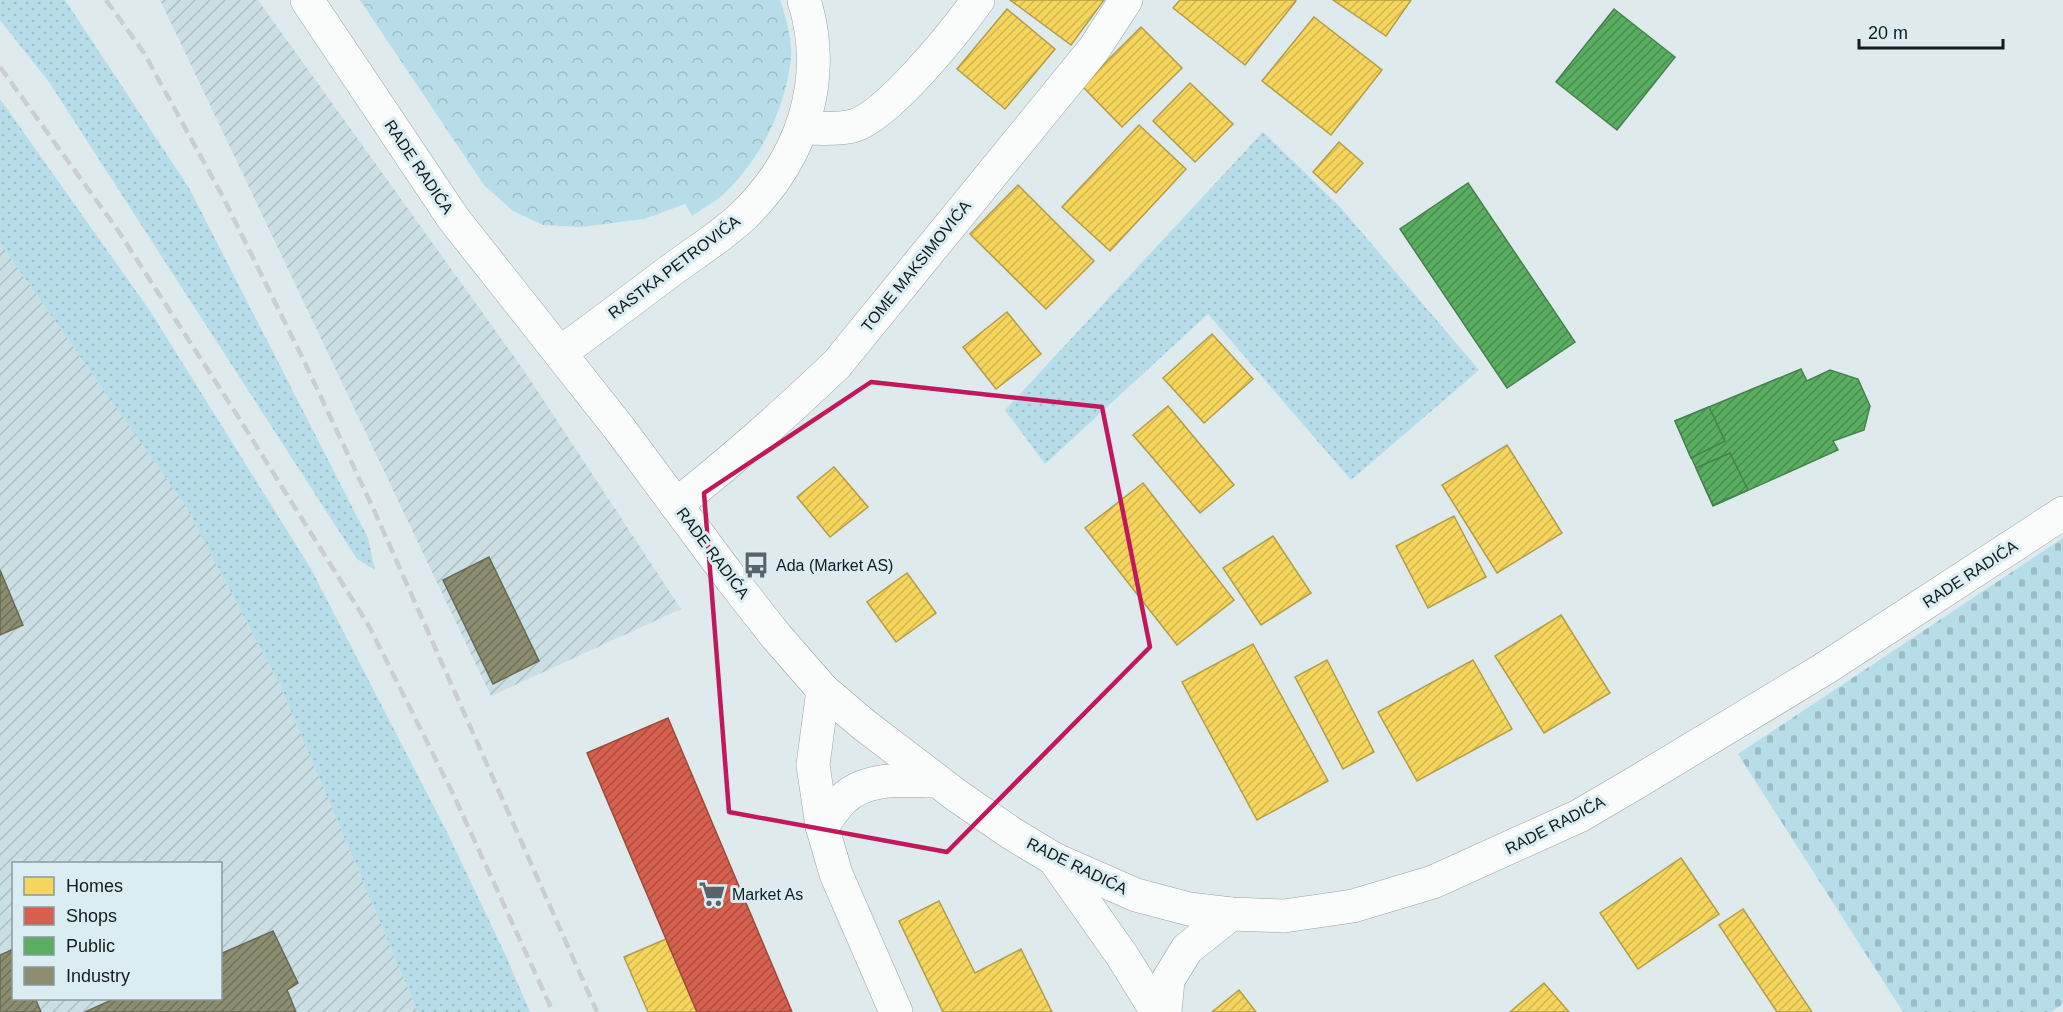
<svg xmlns="http://www.w3.org/2000/svg" width="2063" height="1012" viewBox="0 0 2063 1012" font-family="Arial,sans-serif">
<style>
.industrial{fill:url(#industrial-furrows);fill-rule:evenodd}
.grass{fill:url(#grass-dots)}
.cemetery{fill:url(#cemetery-stones)}
.park{fill:url(#park-crowns)}
.homes{fill:url(#homes-hatch);stroke:#b29d49;stroke-width:1.5}
.shops{fill:url(#shops-hatch);stroke:#9c4b3e;stroke-width:1.5}
.public{fill:url(#public-hatch);stroke:#45824c;stroke-width:1.5}
.industry{fill:url(#industry-hatch);stroke:#686a55;stroke-width:1.5}
.lines{fill:none;stroke-linecap:round;stroke-linejoin:round}
.minor-casing{stroke:#9ba3a5;stroke-width:34}
.tertiary-casing{stroke:#9ba3a5;stroke-width:34}
.primary-casing{stroke:#9ba3a5;stroke-width:34}
.minor{stroke:#fafcfc;stroke-width:33}
.tertiary{stroke:#fafcfc;stroke-width:33}
.primary{stroke:#fafcfc;stroke-width:33}
.rail{stroke:#cbcece;stroke-width:4.5;stroke-dasharray:12 6;stroke-linecap:butt}
.marked{fill:none;stroke:#c2185b;stroke-width:4.5;stroke-linejoin:round}
.labels{text-anchor:middle;dominant-baseline:central;stroke-width:6;stroke-linejoin:round;paint-order:stroke}
.street-label{font-size:16px;fill:#131a1c;stroke:#d9edf2}
.poi-label{font-size:16px;fill:#131a1c;stroke:#d9edf2;text-anchor:start}
</style>
<defs>
<pattern id="industrial-furrows" width="10" height="10" patternUnits="userSpaceOnUse" patternTransform="scale(1.5)"><rect width="10" height="10" fill="#cadfe4"/><path d="M-1 1l2-2M0 10L10 0M9 11l2-2" fill="none" stroke="#adbfc3"/></pattern>
<pattern id="grass-dots" width="8" height="8" patternUnits="userSpaceOnUse" patternTransform="scale(1.5)"><rect width="8" height="8" fill="#b6dde8"/><path d="M2 2h.1M6 6h.1" fill="none" stroke="#9cbdc6" stroke-width="1.8" stroke-linecap="round"/></pattern>
<pattern id="cemetery-stones" width="16" height="16" patternUnits="userSpaceOnUse" patternTransform="scale(1.5)"><rect width="16" height="16" fill="#b6dde8"/><path d="M2 7V4a2 2 0 0 1 4 0v3zM10 15v-3a2 2 0 0 1 4 0v3z" fill="#9cbdc6"/></pattern>
<pattern id="park-crowns" width="20" height="18" patternUnits="userSpaceOnUse" patternTransform="scale(1.5)"><rect width="20" height="18" fill="#b6dde8"/><path d="M2 6a3 3 0 1 1 6 0M12 15a3 3 0 1 1 6 0" fill="none" stroke="#9cbdc6"/></pattern>
<pattern id="homes-hatch" width="6" height="6" patternUnits="userSpaceOnUse" patternTransform="scale(1.5)"><rect width="6" height="6" fill="#f6d55c"/><path d="M-1 1l2-2M0 6l6-6M5 7l2-2" fill="none" stroke="#d2b64f"/></pattern>
<pattern id="shops-hatch" width="6" height="6" patternUnits="userSpaceOnUse" patternTransform="scale(1.5)"><rect width="6" height="6" fill="#d6604d"/><path d="M-1 1l2-2M0 6l6-6M5 7l2-2" fill="none" stroke="#ac4e3f"/></pattern>
<pattern id="public-hatch" width="6" height="6" patternUnits="userSpaceOnUse" patternTransform="scale(1.5)"><rect width="6" height="6" fill="#5aae61"/><path d="M-1 1l2-2M0 6l6-6M5 7l2-2" fill="none" stroke="#498d4f"/></pattern>
<pattern id="industry-hatch" width="6" height="6" patternUnits="userSpaceOnUse" patternTransform="scale(1.5)"><rect width="6" height="6" fill="#8c8c6e"/><path d="M-1 1l2-2M0 6l6-6M5 7l2-2" fill="none" stroke="#71725a"/></pattern>
</defs>
<rect width="100%" height="100%" fill="#dfeaec"/>
<!-- industrial -->
<g class="industrial">
<polygon points="160,0 258,0 523,369 681,609 491,696"/>
<path d="M0 243 185 505 280 685 418 1012H0ZM14 864H220V998H14Z"/>
</g>
<!-- grass -->
<g class="grass">
<polygon points="0,0 65,0 189,188 368,538 375,570 357,559 49,82 0,20"/>
<polygon points="0,99 150,311 311,569 447,832 505,954 530,1012 418,1012 280,685 185,505 0,243"/>
<polygon points="1263,132 1341,208 1479,370 1351,480 1208,314 1045,464 1005,410"/>
</g>
<!-- cemetery -->
<polygon class="cemetery" points="2063,538 2063,1004 2051,1012 1903,1012 1738,754"/>
<!-- park -->
<path class="park" d="M360 0H780C786 17 792 39 791 58 786 107 761 158 726 192 717 201 703 208 692 216L685 204 644 219 581 227 543 225 513 211 484 185Z"/>
<!-- homes -->
<g class="homes">
<polygon points="1010,0 1104,0 1071,45"/>
<polygon points="1180,0 1295,0 1296,1 1245,65 1173,8"/>
<polygon points="1333,0 1411,0 1386,36"/>
<polygon points="1007,9 1055,49 1005,109 957,69"/>
<polygon points="1314,17 1382,70 1331,135 1262,81"/>
<polygon points="1141,27 1182,68 1122,127 1082,86"/>
<polygon points="1190,83 1233,124 1195,162 1153,121"/>
<polygon points="1139,125 1186,169 1110,251 1062,207"/>
<polygon points="1339,142 1363,163 1336,193 1313,172"/>
<polygon points="1018,185 1094,261 1046,309 970,234"/>
<polygon points="1007,312 1041,354 996,389 963,347"/>
<polygon points="1212,334 1253,379 1204,423 1163,378"/>
<polygon points="1168,406 1234,485 1200,513 1133,435"/>
<polygon points="1507,445 1562,533 1497,573 1442,485"/>
<polygon points="834,467 868,507 830,537 797,497"/>
<polygon points="1143,483 1234,600 1177,645 1085,528"/>
<polygon points="1454,516 1486,577 1428,608 1396,546"/>
<polygon points="1273,536 1311,593 1261,625 1223,568"/>
<polygon points="907,573 936,613 896,642 867,602"/>
<polygon points="1561,615 1610,693 1544,733 1495,656"/>
<polygon points="1253,644 1328,781 1257,820 1182,682"/>
<polygon points="1327,660 1374,752 1343,769 1295,677"/>
<polygon points="1473,660 1512,729 1417,781 1378,712"/>
<polygon points="1681,858 1719,914 1638,969 1600,913"/>
<polygon points="939,901 975,973 1021,949 1052,1012 943,1012 899,921"/>
<polygon points="1743,909 1812,1012 1777,1012 1719,925"/>
<polygon points="666,939 697,1012 648,1012 624,957"/>
<polygon points="1544,983 1569,1012 1510,1012"/>
<polygon points="1239,990 1256,1012 1212,1012"/>
</g>
<!-- shops -->
<polygon class="shops" points="668,718 792,1012 697,1012 587,753"/>
<!-- public -->
<g class="public">
<polygon points="1614,9 1675,57 1617,130 1556,82"/>
<polygon points="1468,183 1575,342 1507,388 1400,229"/>
<polygon points="1801,369 1807,381 1830,370 1858,379 1870,406 1864,430 1833,441 1838,450 1713,506 1675,421"/>
<polygon points="1709,407 1725,441 1691,458 1675,421"/>
<polygon points="1730,453 1748,490 1713,505 1696,468"/>
</g>
<!-- industry -->
<g class="industry">
<polygon points="489,557 539,661 493,684 443,580"/>
<polygon points="0,570 23,625 0,635"/>
<polygon points="273,931 298,983 287,990 296,1012 85,1012 116,998 220,998 220,954"/>
<polygon points="14,949 14,998 35,998 41,1012 0,1012 0,955"/>
</g>
<g class="lines">
<!-- minor casing -->
<g class="minor-casing">
<g id="minor">
<path d="M803 128C819 128 837 130 853 126 888 116 956 31 978 0"/>
<path d="M560 353C597 326 633 299 670 271 693 254 722 236 743 216 802 159 829 80 804 0"/>
<path d="M676 505C733 460 785 414 837 364L1094 49 1126 0"/>
<polyline points="1054,859 1123,957 1157,1012"/>
<polyline points="1165,1012 1168,980 1187,949 1231,914"/>
</g>
</g>
<!-- tertiary casing -->
<g class="tertiary-casing">
<g id="tertiary">
<polyline points="823,690 813,765 822,826 836,874 896,1012"/>
<path d="M822 826C828 818 835 807 842 800 867 775 906 781 937 781"/>
</g>
</g>
<!-- primary casing -->
<g class="primary-casing">
<polyline id="primary" points="307,0 453,218 619,428 732,580 776,636 823,690 863,724 956,795 1011,833 1054,859 1136,895 1189,909 1231,914 1284,916 1353,906 1433,882 1579,816 1637,782 1824,669 2063,513"/>
</g>
<!-- minor -->
<use href="#minor" class="minor"/>
<!-- tertiary -->
<use href="#tertiary" class="tertiary"/>
<!-- primary -->
<use href="#primary" class="primary"/>
<!-- rail -->
<g class="rail">
<polyline points="106,0 144,53 223,197 304,361 373,508 597,1012"/>
<polyline points="0,67 117,229 237,415 369,626 455,798 553,1012"/>
</g>
</g>
<!-- marked area -->
<path class="marked" d="M871 382 1102 407 1150 647 947 852 729 812 704 493Z"/>
<!-- icons -->
<defs>
<g id="bus-bare" transform="scale(2.07)"><path d="M-5-6H5V4H4V6H2V4H-2V6H-4V4H-5ZM-3.5-4V0h7V-4ZM-3.5 1.2v1.5H-2V1.2ZM2 1.2v1.5H3.5V1.2Z" fill="#5a6365" stroke="#d9edf2" stroke-width="2.5" paint-order="stroke"/></g>
<g id="supermarket-bare" transform="scale(2.07)"><path d="M-6-5.5h2.5l.6 2H6L4.5 2H-2.5L-4.4-4H-6ZM-1.5 3.2a1.3 1.3 0 1 0 .1 0ZM3 3.2a1.3 1.3 0 1 0 .1 0Z" fill="#5a6365" stroke="#d9edf2" stroke-width="2.5" paint-order="stroke"/></g>
</defs>
<g fill-rule="evenodd">
<use href="#bus-bare" x="756" y="565"/>
<use href="#supermarket-bare" x="712" y="894"/>
</g>
<g class="labels">
<!-- street labels -->
<g class="street-label">
<text transform="translate(419 167) rotate(56)">RADE RADIĆA</text>
<text transform="translate(916 266) rotate(-51)">TOME MAKSIMOVIĆA</text>
<text transform="translate(674 267) rotate(-37)">RASTKA PETROVIĆA</text>
<text transform="translate(713 553) rotate(53)">RADE RADIĆA</text>
<text transform="translate(1970 574) rotate(-33)">RADE RADIĆA</text>
<text transform="translate(1555 825) rotate(-27)">RADE RADIĆA</text>
<text transform="translate(1077 866) rotate(26)">RADE RADIĆA</text>
</g>
<!-- poi labels -->
<g class="poi-label">
<text x="776" y="565">Ada (Market AS)</text>
<text x="732" y="894">Market As</text>
</g>
</g>
<!-- legend -->
<rect x="12" y="862" width="210" height="138" fill="#d9edf2" stroke="#8a999c" stroke-width="1.5"/>
<rect x="24" y="877" width="30" height="18" fill="#f6d55c" stroke="#8a999c" stroke-width="1.5"/>
<text x="66" y="892" font-size="18" fill="#131a1c">Homes</text>
<rect x="24" y="907" width="30" height="18" fill="#d6604d" stroke="#8a999c" stroke-width="1.5"/>
<text x="66" y="922" font-size="18" fill="#131a1c">Shops</text>
<rect x="24" y="937" width="30" height="18" fill="#5aae61" stroke="#8a999c" stroke-width="1.5"/>
<text x="66" y="952" font-size="18" fill="#131a1c">Public</text>
<rect x="24" y="967" width="30" height="18" fill="#8c8c6e" stroke="#8a999c" stroke-width="1.5"/>
<text x="66" y="982" font-size="18" fill="#131a1c">Industry</text>
<!-- scale -->
<path d="M1859 39v9h144v-9" fill="none" stroke="#131a1c" stroke-width="3"/>
<text x="1868" y="39" font-size="18" fill="#131a1c" stroke="#d9edf2" stroke-width="4.5" paint-order="stroke">20 m</text>
</svg>
